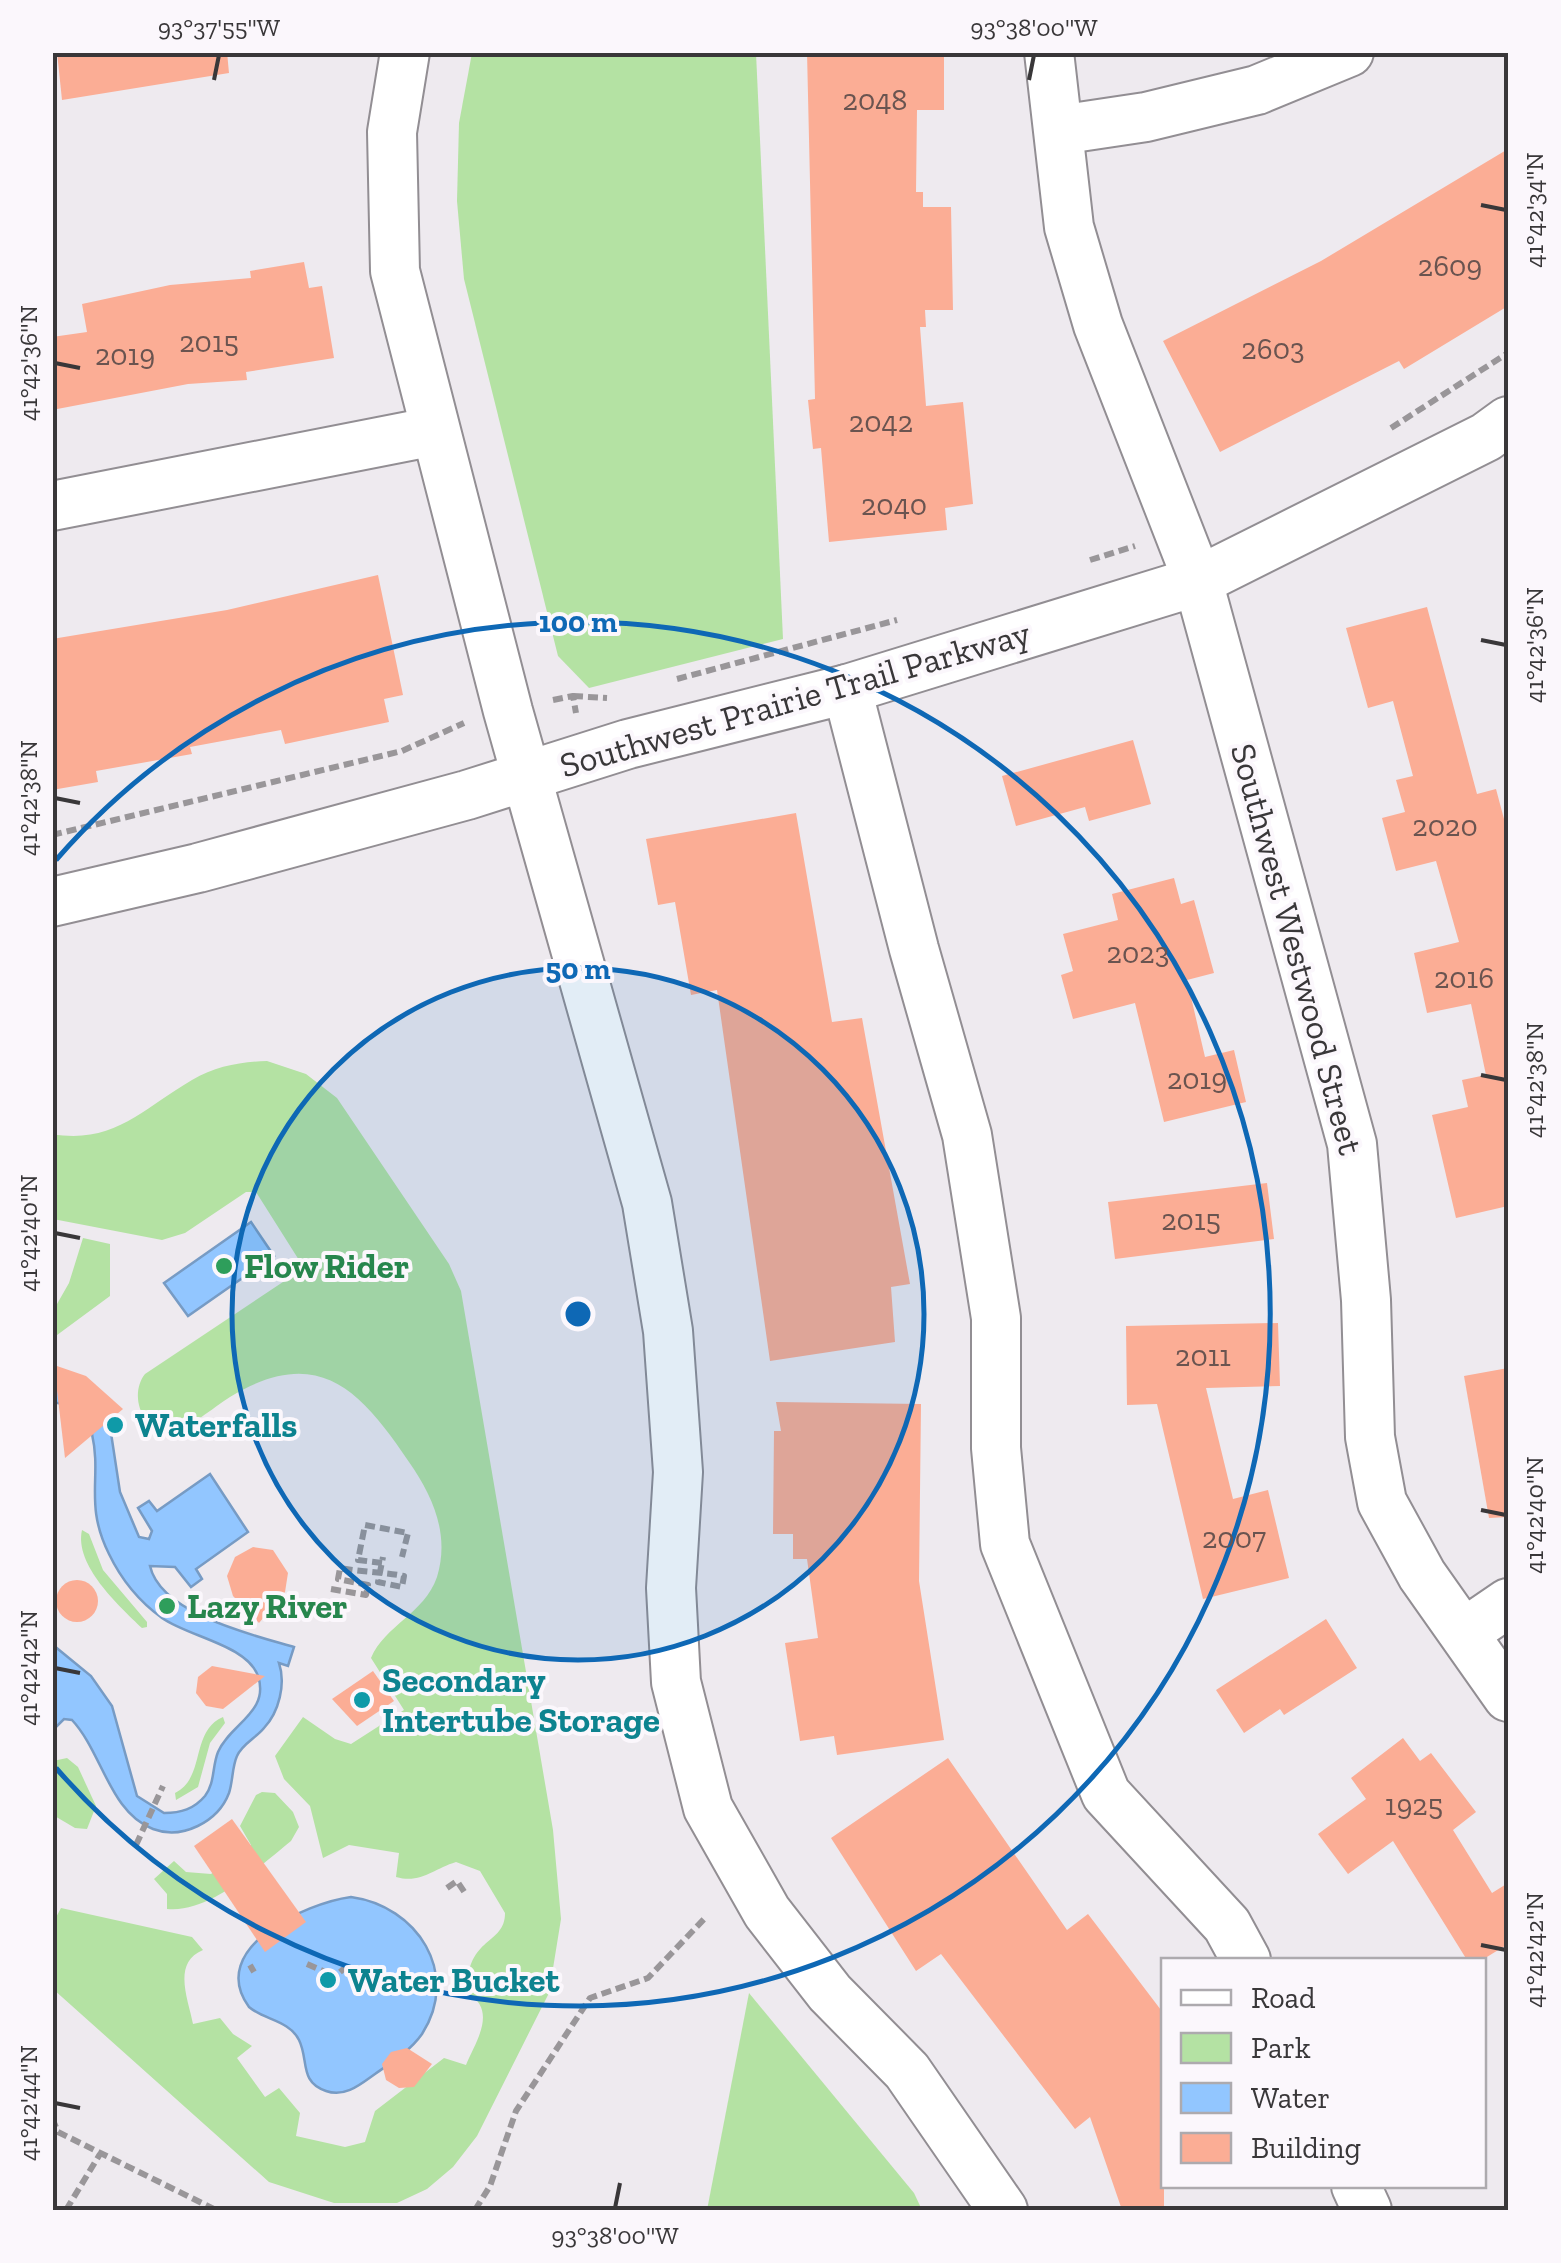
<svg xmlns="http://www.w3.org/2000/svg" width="1561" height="2263" viewBox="0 0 1561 2263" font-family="'Zilla Slab',serif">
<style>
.green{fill:#b4e2a3}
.water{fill:#92c6ff;stroke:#779bc4;stroke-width:2.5}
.building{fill:#fbad95}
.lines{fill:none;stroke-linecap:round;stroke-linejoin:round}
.minor-casing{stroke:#928e93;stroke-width:52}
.path{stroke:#999699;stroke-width:6;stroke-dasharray:10 5;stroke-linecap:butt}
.minor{stroke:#fff;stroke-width:48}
.ticks{fill:none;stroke:#393739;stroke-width:4}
.ring{fill:none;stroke:#0e68b5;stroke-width:5}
.leisure-dot{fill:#2e9e5b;stroke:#fbf7fc;stroke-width:4}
.culture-dot{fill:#0f9aa8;stroke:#fbf7fc;stroke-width:4}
.labels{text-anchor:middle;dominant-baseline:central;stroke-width:8;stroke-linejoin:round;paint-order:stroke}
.number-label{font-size:30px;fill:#6a5450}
.street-label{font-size:35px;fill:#393739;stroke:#fbf7fc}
.leisure-label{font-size:35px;font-weight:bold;fill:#27864d;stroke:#fbf7fc;text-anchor:start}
.culture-label{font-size:35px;font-weight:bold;fill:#0d838f;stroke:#fbf7fc;text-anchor:start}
.centre{fill:#0e68b5;stroke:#fbf7fc;stroke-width:5}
.ring-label{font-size:30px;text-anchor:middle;font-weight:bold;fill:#0e68b5;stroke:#fbf7fc;stroke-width:8;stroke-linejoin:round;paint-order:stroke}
.neatline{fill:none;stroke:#393739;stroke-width:4}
.ticks-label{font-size:25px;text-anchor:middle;fill:#393739}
</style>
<rect width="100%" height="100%" fill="#eeeaef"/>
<!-- green -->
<g class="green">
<polygon points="472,53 756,53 783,639 589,688 558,656 464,279 457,201 459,123"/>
<path d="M267 1061 306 1074 337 1098 449 1264 461 1291 553 1830 561 1919 549 1993 477 2136 453 2167 427 2189 397 2203H334L269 2182 53 1989V1923L61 1908 192 1937 203 1950C172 1963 188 1998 193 2024L220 2018 233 2034 252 2046 237 2058 265 2097 279 2088 300 2113 296 2136 345 2147 365 2142 375 2111 444 2058 466 2065C476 2041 498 2010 467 1993 466 1935 505 1946 505 1913L480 1871 456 1862C433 1869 421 1884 396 1877L399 1853 349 1845 323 1858 310 1806 284 1779 275 1756 303 1717 335 1739 351 1744 404 1710 371 1658C385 1625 424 1614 437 1577 450 1535 433 1496 409 1462 361 1391 319 1343 230 1397 212 1408 192 1428 170 1430 141 1432 129 1394 145 1374L304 1268 256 1192H246L185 1233 162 1240 53 1219 52 1134C113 1145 144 1108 192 1080 216 1066 240 1062 267 1061Z"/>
<polygon points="83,1238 110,1244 110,1296 53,1338 53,1311 69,1283"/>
<path d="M82 1530 89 1534 103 1570 147 1622V1627L142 1628C119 1606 74 1565 82 1530Z"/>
<path d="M223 1717 225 1723 210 1743 198 1787 176 1800 175 1793C206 1778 190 1731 223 1717Z"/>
<polygon points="67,1758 78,1767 96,1806 87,1829 75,1828 53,1815 53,1761"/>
<path d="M262 1792 275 1793 293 1812 299 1827 291 1841C260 1866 209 1914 167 1909V1894L154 1879 174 1861 186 1872 211 1874 251 1845 240 1826 256 1795Z"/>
<polygon points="749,1993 914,2193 922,2210 707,2210"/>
</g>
<!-- water -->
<g class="water">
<polygon points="251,1222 274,1256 188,1316 164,1283"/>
<path d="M53 1383 64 1384 109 1420 120 1492 139 1537 149 1539 152 1531 138 1508 149 1501 157 1511 210 1474 248 1532 196 1569 202 1579 191 1587 175 1567 150 1566C161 1614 253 1635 294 1647L288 1666 279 1663C286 1684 279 1712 264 1728 256 1738 242 1744 237 1756 232 1767 233 1781 229 1793 218 1822 182 1840 153 1829 110 1813 102 1752 72 1720L64 1719 53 1730V1645L91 1676 112 1706 137 1796 164 1813C181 1813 194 1809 205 1796 215 1783 212 1767 218 1752 230 1724 270 1712 258 1676 247 1645 189 1637 162 1618 140 1602 121 1579 109 1554 84 1504 102 1478 92 1434L59 1403H53Z"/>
<path d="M351 1897C417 1906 461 1973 422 2034 410 2051 392 2062 375 2074 361 2084 345 2098 326 2091 299 2082 309 2060 299 2040 289 2020 264 2020 249 2007 206 1948 306 1903 351 1897Z"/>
</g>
<!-- building -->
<g class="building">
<polygon points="57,52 227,52 229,73 62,100"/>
<polygon points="807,52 944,52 944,110 917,110 916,192 923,192 923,207 951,207 953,310 925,310 926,327 920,327 926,406 963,402 973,504 945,508 947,530 829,542 821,448 813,449 808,400 815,399"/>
<polygon points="1508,149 1508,306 1404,369 1399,361 1220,452 1163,341 1321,261"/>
<polygon points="304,262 309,288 322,286 334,358 246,372 247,380 188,384 52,410 52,337 87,332 82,304 170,285 251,278 250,271"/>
<polygon points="378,575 403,695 384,699 389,722 285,744 281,730 190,747 192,754 96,771 98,782 52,790 52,639 227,610"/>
<polygon points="1427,607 1477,794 1496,789 1508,834 1508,1206 1456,1218 1432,1115 1468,1107 1462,1080 1486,1075 1471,1004 1427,1013 1414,953 1459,942 1436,861 1396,871 1382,818 1405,812 1396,780 1413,776 1393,701 1368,708 1346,628"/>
<polygon points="1133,740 1151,804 1089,821 1085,807 1016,826 1002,776"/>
<polygon points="796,813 832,1022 862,1018 910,1284 891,1287 895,1342 770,1361 717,990 691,995 675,902 658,905 646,839"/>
<polygon points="1174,878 1181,904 1194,900 1214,973 1187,980 1205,1057 1234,1050 1246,1102 1164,1122 1135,1003 1073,1019 1061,975 1073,971 1063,934 1118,920 1112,894"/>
<polygon points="1267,1183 1274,1239 1115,1259 1108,1202"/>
<polygon points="1278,1323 1280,1386 1206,1388 1233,1499 1268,1490 1289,1578 1203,1599 1157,1404 1127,1405 1126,1326"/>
<polygon points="54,1365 86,1376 123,1409 65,1458"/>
<polygon points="1508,1368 1508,1517 1489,1518 1464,1376"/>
<polygon points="776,1402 921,1404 919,1581 944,1740 837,1755 834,1736 800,1741 785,1643 818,1638 807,1559 793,1559 793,1534 773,1534 774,1431 781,1431"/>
<polygon points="253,1547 273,1550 288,1573 285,1592 259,1623 233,1596 227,1576 235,1557"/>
<circle cx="77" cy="1601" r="21"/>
<polygon points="1326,1619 1357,1668 1284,1715 1280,1709 1244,1733 1216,1690"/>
<polygon points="212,1666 265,1676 223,1709 206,1706 196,1693 198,1677"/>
<polygon points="373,1671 394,1701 357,1726 332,1699"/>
<polygon points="1403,1738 1420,1761 1431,1753 1476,1812 1453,1830 1492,1893 1508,1883 1508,1944 1482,1960 1467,1960 1393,1841 1348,1874 1318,1834 1366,1799 1351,1778"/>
<polygon points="948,1758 1067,1930 1088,1914 1164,2014 1164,2210 1122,2210 1090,2117 1075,2129 941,1954 916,1971 831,1838"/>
<polygon points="232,1819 306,1922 265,1952 194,1846"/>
<polygon points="407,2048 432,2064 414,2087 399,2088 386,2080 382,2064 391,2052"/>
</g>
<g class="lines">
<!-- minor casing -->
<g class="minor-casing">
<g id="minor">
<polyline points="405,52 392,132 395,271 508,711 647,1203 668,1331 678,1472 671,1588 676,1682 708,1808 767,1912 830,1993 907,2071 1003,2210"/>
<polyline points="1049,52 1069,227 1098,325 1198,581 1352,1144 1366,1300 1370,1437 1382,1502 1422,1575 1508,1697"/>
<polyline points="1059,130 1146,117 1257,90 1349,52"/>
<polyline points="52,506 435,431"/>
<polyline points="847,689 914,949 967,1135 996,1318 996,1448 1005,1544 1106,1794 1227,1925 1246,1960"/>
<polyline points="52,902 198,868 467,795 628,744 847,689 1198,581 1486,437 1508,421"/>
<polyline points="1464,1633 1508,1603"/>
<polyline points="1356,2186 1367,2210"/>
</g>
</g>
<!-- path -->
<g class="path">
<polyline points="1391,428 1508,353"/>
<polyline points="1090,560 1135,546"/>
<polyline points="677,679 897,620"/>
<polyline points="573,696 607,698"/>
<polyline points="553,700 573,696 576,713"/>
<polyline points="52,835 402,751 464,723"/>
<polyline points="382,1563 358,1560 365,1525 408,1533 402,1557"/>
<path d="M331 1589 366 1595 368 1585 338 1579 340 1568C363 1572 383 1572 404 1576L402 1587 378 1582 383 1557"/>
<polyline points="136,1845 163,1786"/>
<polyline points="447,1888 457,1881 465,1893"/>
<polyline points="307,1964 325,1972"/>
<polyline points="250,1965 254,1972"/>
<polyline points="340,1972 351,1963"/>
<polyline points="52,2118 58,2132 216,2210"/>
<polyline points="66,2210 100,2154"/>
<polyline points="475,2210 490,2186 516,2111 590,1998 648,1978 705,1918"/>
</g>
<!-- minor -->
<use href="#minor" class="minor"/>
</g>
<!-- ticks -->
<path class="ticks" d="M214 80 219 55M1029 80 1034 55M1481 205 1506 210M55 363 80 368M1481 640 1506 645M55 798 80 803M1481 1075 1506 1080M55 1233 80 1238M1481 1510 1506 1515M55 1668 80 1673M1481 1945 1506 1950M55 2103 80 2108M615 2208 620 2183"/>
<!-- distance rings -->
<circle cx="578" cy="1314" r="346" fill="#0e68b5" fill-opacity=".12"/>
<g class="ring">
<circle cx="578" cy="1314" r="346"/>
<path d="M56 860A692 692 0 1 1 56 1768"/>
</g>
<!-- markers -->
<g class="leisure-dot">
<circle cx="224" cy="1266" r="10"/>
<circle cx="167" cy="1606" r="10"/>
</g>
<g class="culture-dot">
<circle cx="115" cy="1425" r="10"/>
<circle cx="362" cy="1700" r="10"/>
<circle cx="328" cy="1980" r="10"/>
</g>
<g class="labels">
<!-- number labels -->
<g class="number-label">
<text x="875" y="100">2048</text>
<text x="1450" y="266">2609</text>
<text x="209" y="342">2015</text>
<text x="1273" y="349">2603</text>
<text x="125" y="355">2019</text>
<text x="881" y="422">2042</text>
<text x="894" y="505">2040</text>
<text x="1445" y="826">2020</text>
<text x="1138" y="953">2023</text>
<text x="1464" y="978">2016</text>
<text x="1197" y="1079">2019</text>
<text x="1191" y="1220">2015</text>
<text x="1203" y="1356">2011</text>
<text x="1234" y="1538">2007</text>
<text x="1414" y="1805">1925</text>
</g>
<!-- street labels -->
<g class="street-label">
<text transform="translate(795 699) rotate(-16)">Southwest Prairie Trail Parkway</text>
<text transform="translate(1297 949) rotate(75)">Southwest Westwood Street</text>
</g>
<!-- leisure labels -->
<g class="leisure-label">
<text x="244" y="1266">Flow Rider</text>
<text x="187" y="1606">Lazy River</text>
</g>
<!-- culture labels -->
<g class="culture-label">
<text x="135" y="1425">Waterfalls</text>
<text x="382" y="1680">Secondary<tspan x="382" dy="40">Intertube Storage</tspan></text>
<text x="348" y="1980">Water Bucket</text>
</g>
</g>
<circle cx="578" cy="1314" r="15" class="centre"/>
<g class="ring-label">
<text x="578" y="632">100 m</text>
<text x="578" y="979">50 m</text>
</g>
<!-- border -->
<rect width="1561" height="2263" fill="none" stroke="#fbf7fc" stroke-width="110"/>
<!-- legend -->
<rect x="1161" y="1958" width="325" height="230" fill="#fbf7fc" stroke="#adaaae" stroke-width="2.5"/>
<rect x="1181" y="1990" width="50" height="15" fill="#ffffff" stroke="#adaaae" stroke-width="2.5"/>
<text x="1251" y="2008" font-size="30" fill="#393739">Road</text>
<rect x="1181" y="2033" width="50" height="30" fill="#b4e2a3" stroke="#adaaae" stroke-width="2.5"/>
<text x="1251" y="2058" font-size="30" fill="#393739">Park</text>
<rect x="1181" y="2083" width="50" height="30" fill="#92c6ff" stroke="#adaaae" stroke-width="2.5"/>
<text x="1251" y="2108" font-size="30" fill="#393739">Water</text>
<rect x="1181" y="2133" width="50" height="30" fill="#fbad95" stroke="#adaaae" stroke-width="2.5"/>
<text x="1251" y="2158" font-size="30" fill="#393739">Building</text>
<rect x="55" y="55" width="1451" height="2153" class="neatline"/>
<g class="ticks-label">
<text x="219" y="36">93°37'55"W</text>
<text x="1034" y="36">93°38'00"W</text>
<text transform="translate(1534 210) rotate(-90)" y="9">41°42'34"N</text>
<text transform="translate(28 363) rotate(-90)" y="9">41°42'36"N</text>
<text transform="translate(1534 645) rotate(-90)" y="9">41°42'36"N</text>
<text transform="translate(28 798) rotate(-90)" y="9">41°42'38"N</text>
<text transform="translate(1534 1080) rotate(-90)" y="9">41°42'38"N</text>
<text transform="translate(28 1233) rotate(-90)" y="9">41°42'40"N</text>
<text transform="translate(1534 1515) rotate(-90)" y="9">41°42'40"N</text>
<text transform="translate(28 1668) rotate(-90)" y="9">41°42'42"N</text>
<text transform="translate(1534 1950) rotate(-90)" y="9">41°42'42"N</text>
<text transform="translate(28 2103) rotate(-90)" y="9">41°42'44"N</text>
<text x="615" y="2244">93°38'00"W</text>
</g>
</svg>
